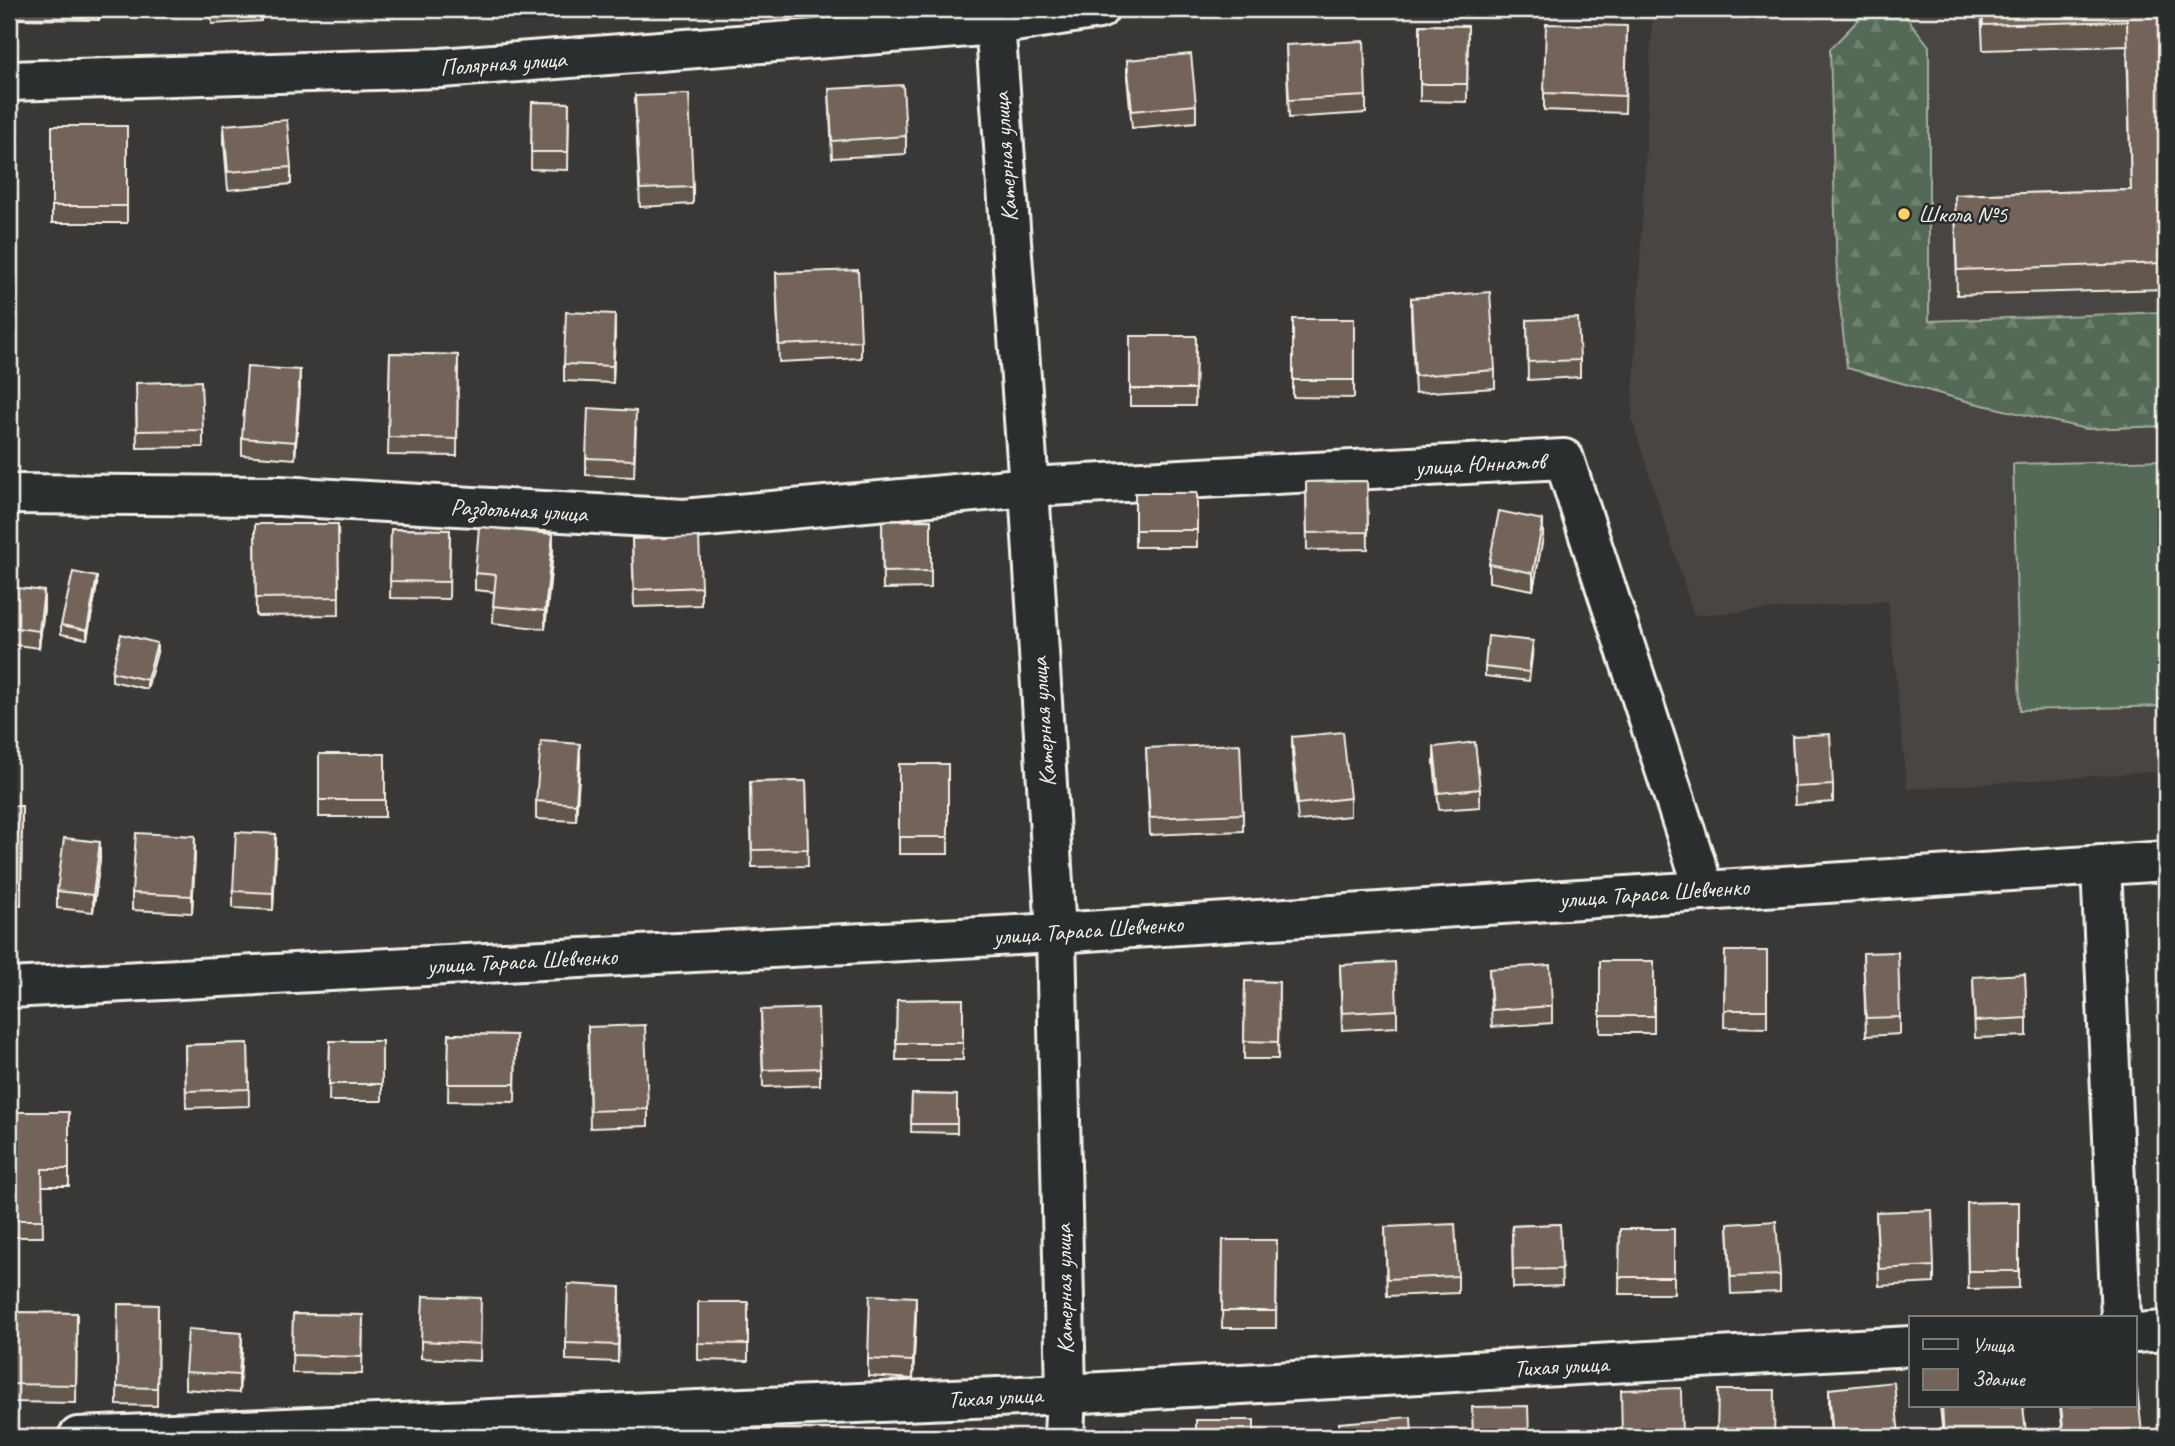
<svg xmlns="http://www.w3.org/2000/svg" width="2175" height="1446" viewBox="0 0 2175 1446" font-family="Caveat,sans-serif">
<style>
.built{fill:#4a4542}
.forest{fill:url(#forest-firs);stroke:#a4ae9f;stroke-width:2}
.pitch{fill:#546a56;stroke:#a4ae9f;stroke-width:2}
.lines{fill:none;stroke-linecap:round;stroke-linejoin:round}
.minor-casing{stroke:#f4f1e8;stroke-width:44}
.minor{stroke:#2a2d2e;stroke-width:38}
.wall{fill:#63564d;stroke:#f4f1e8;stroke-width:2}
.shaded-wall{fill:#50463f;stroke:#f4f1e8;stroke-width:2}
.building{fill:#73645a;stroke:#f4f1e8;stroke-width:2}
.poi-dot{fill:#ffd166;stroke:#2a2d2e;stroke-width:2.5}
.labels{text-anchor:middle;dominant-baseline:central;stroke-width:5;stroke-linejoin:round;paint-order:stroke}
.street-label{font-size:24px;fill:#f4f1e8;stroke:#2a2d2e}
.poi-label{font-size:24px;fill:#f4f1e8;stroke:#2a2d2e;text-anchor:start}
</style>
<defs>
<pattern id="forest-firs" width="22" height="20" patternUnits="userSpaceOnUse" patternTransform="scale(1.75)"><rect width="22" height="20" fill="#546a56"/><path d="M5 1l3.5 6h-7zM16 11l3.5 6h-7z" fill="#6d806e"/></pattern>
</defs>
<rect width="100%" height="100%" fill="#393837"/>
<filter id="ink" filterUnits="userSpaceOnUse"><feTurbulence type="fractalNoise" baseFrequency=".0143" numOctaves="2"/><feDisplacementMap in="SourceGraphic" scale="14" xChannelSelector="R" yChannelSelector="G"/><feConvolveMatrix kernelMatrix="1 2 1 2 8 2 1 2 1" color-interpolation-filters="sRGB"/></filter>
<g filter="url(#ink)">
<!-- built -->
<polygon class="built" points="1653,9 2166,9 2166,771 1907,789 1888,601 1694,615 1632,419"/>
<!-- forest -->
<polygon class="forest" points="1869,9 1900,9 1929,46 1929,321 2166,312 2166,426 2086,429 1970,402 1847,368 1837,279 1830,49"/>
<!-- pitch -->
<polygon class="pitch" points="2166,460 2166,706 2020,710 2013,464"/>
<g class="lines">
<!-- minor casing -->
<g class="minor-casing">
<g id="minor">
<polyline points="994,9 1029,487 1056,933 1066,1394 1064,1437"/>
<polyline points="9,81 441,68 995,25 1099,9"/>
<polyline points="9,494 280,496 684,519 1029,487 1564,459 1704,889"/>
<polyline points="2101,865 2121,1318"/>
<polyline points="9,988 1056,933 2166,861"/>
<polyline points="2135,1333 2166,1331"/>
<polyline points="78,1437 1066,1394 1911,1346"/>
</g>
</g>
<!-- minor -->
<use href="#minor" class="minor"/>
</g>
<!-- wall -->
<g class="wall">
<polygon points="14,9 100,9 99,20 14,19"/>
<polygon points="140,9 200,9 200,14 141,17"/>
<polygon points="211,9 261,9 261,21 212,24"/>
<polygon points="1981,9 2166,9 2166,289 1957,295 1955,195 2131,190 2127,46 1983,50"/>
<polygon points="1420,25 1468,26 1467,102 1420,101"/>
<polygon points="1627,26 1625,113 1544,110 1544,93"/>
<polygon points="1286,45 1366,96 1366,113 1289,118"/>
<polygon points="1127,60 1196,105 1196,122 1132,128 1127,77"/>
<polygon points="829,89 906,136 906,154 832,158"/>
<polygon points="635,96 693,187 693,204 640,207"/>
<polygon points="532,102 569,103 568,170 531,169"/>
<polygon points="224,125 291,167 291,184 228,190 224,143"/>
<rect x="52" y="126" width="75" height="97"/>
<polygon points="776,273 861,341 861,358 779,362"/>
<polygon points="1411,298 1495,370 1495,388 1415,393 1411,315"/>
<polygon points="1293,319 1354,319 1354,398 1293,397"/>
<polygon points="1527,320 1580,360 1580,377 1528,380"/>
<polygon points="615,331 613,383 564,381 564,364"/>
<polygon points="1130,336 1196,336 1195,406 1130,406"/>
<polygon points="390,353 458,355 457,456 388,455"/>
<polygon points="300,387 295,459 242,455 242,438"/>
<polygon points="136,400 203,430 203,447 137,448"/>
<polygon points="636,428 634,477 586,475 586,458"/>
<polygon points="1367,481 1368,549 1307,550 1306,482"/>
<rect x="1135" y="493" width="62" height="54"/>
<polygon points="931,520 931,588 883,589 882,521"/>
<polygon points="255,524 338,524 339,615 256,616"/>
<polygon points="391,529 450,530 449,599 390,598"/>
<polygon points="1543,537 1533,590 1489,582 1489,564"/>
<polygon points="632,539 701,587 701,605 634,607"/>
<polygon points="553,551 545,629 493,623 494,592 475,590 475,573"/>
<polygon points="97,585 87,639 61,634 61,625"/>
<polygon points="9,587 44,608 39,648 9,644"/>
<polygon points="1533,649 1529,681 1485,676 1485,667"/>
<polygon points="157,652 147,689 112,681 112,672"/>
<polygon points="1792,736 1833,785 1833,802 1795,805"/>
<polygon points="1292,737 1350,798 1350,816 1298,821 1292,755"/>
<polygon points="1434,747 1480,789 1480,807 1439,810 1434,764"/>
<polygon points="1146,748 1243,814 1243,831 1150,835"/>
<rect x="319" y="754" width="66" height="63"/>
<polygon points="580,761 576,821 536,819 536,801"/>
<rect x="899" y="764" width="49" height="90"/>
<polygon points="806,781 808,866 752,867 750,782"/>
<polygon points="9,806 22,806 21,905 9,904"/>
<polygon points="276,851 273,910 233,908 233,891"/>
<polygon points="195,853 192,913 132,910 132,893"/>
<polygon points="100,859 93,912 57,908 57,891"/>
<polygon points="1725,951 1767,951 1767,1028 1724,1027"/>
<polygon points="1863,953 1900,1017 1900,1034 1866,1036"/>
<rect x="1600" y="961" width="54" height="72"/>
<polygon points="1340,965 1397,1010 1397,1027 1342,1030"/>
<polygon points="1489,969 1552,1006 1552,1023 1492,1027"/>
<polygon points="1973,977 2027,1018 2027,1036 1975,1038"/>
<polygon points="1245,981 1279,982 1278,1059 1244,1059"/>
<polygon points="963,999 963,1060 896,1060 897,1000"/>
<polygon points="761,1010 820,1068 820,1085 763,1087"/>
<polygon points="588,1027 648,1109 648,1126 590,1128"/>
<polygon points="449,1034 516,1035 515,1102 448,1101"/>
<polygon points="330,1041 382,1041 382,1101 329,1101"/>
<polygon points="248,1043 249,1106 186,1108 185,1045"/>
<polygon points="912,1094 957,1095 957,1133 911,1132"/>
<polygon points="9,1112 69,1112 69,1186 42,1186 43,1237 9,1237"/>
<polygon points="2019,1202 2019,1288 1968,1289 1967,1203"/>
<polygon points="1876,1212 1934,1266 1934,1283 1879,1286"/>
<polygon points="1560,1224 1562,1286 1513,1288 1512,1226"/>
<polygon points="1728,1224 1780,1275 1780,1292 1731,1294"/>
<polygon points="1385,1227 1458,1276 1458,1293 1387,1296"/>
<polygon points="1620,1229 1674,1229 1674,1294 1619,1294"/>
<polygon points="1223,1240 1277,1240 1276,1328 1222,1328"/>
<polygon points="698,1302 748,1302 748,1361 698,1360"/>
<polygon points="118,1304 158,1305 157,1406 117,1405"/>
<polygon points="620,1304 618,1362 566,1360 566,1343"/>
<polygon points="9,1312 77,1313 76,1403 9,1402"/>
<polygon points="293,1314 363,1315 362,1374 292,1373"/>
<polygon points="916,1314 913,1379 868,1376 868,1359"/>
<polygon points="481,1315 480,1361 421,1358 421,1341"/>
<polygon points="242,1350 239,1393 185,1389 185,1372"/>
<polygon points="1829,1389 1899,1437 1831,1437 1829,1406"/>
<polygon points="1940,1406 2023,1406 2026,1437 1943,1437"/>
<polygon points="2060,1406 2135,1406 2142,1432 2142,1437 2063,1437"/>
</g>
<!-- shaded-wall -->
<g class="shaded-wall">
<polygon points="615,314 615,331 613,383 613,366"/>
<polygon points="300,370 300,387 295,459 295,442"/>
<polygon points="1543,520 1543,537 1533,590 1533,573"/>
<polygon points="553,534 553,551 545,629 545,611"/>
<polygon points="97,577 97,585 87,639 87,630"/>
<polygon points="44,591 44,608 39,648 39,631"/>
<polygon points="157,643 157,652 147,689 147,680"/>
<polygon points="580,744 580,761 576,821 576,804"/>
<polygon points="276,834 276,851 273,910 273,893"/>
<polygon points="195,836 195,853 192,913 192,896"/>
<polygon points="100,842 100,859 93,912 93,895"/>
<polygon points="620,1287 620,1304 618,1362 618,1345"/>
<polygon points="916,1297 916,1314 913,1379 913,1361"/>
<polygon points="242,1333 242,1350 239,1393 239,1375"/>
</g>
<!-- building -->
<g class="building">
<polygon points="1982,9 2166,9 2166,263 1957,270 1955,195 2131,190 2127,21 1983,25"/>
<polygon points="1546,24 1627,26 1625,96 1544,93"/>
<polygon points="1420,25 1468,26 1467,84 1420,84"/>
<polygon points="1364,41 1366,96 1289,100 1286,45"/>
<polygon points="1191,54 1196,105 1132,111 1127,60"/>
<polygon points="903,85 906,136 832,141 829,89"/>
<polygon points="689,94 693,187 640,189 635,96"/>
<polygon points="532,102 569,103 568,152 531,152"/>
<polygon points="287,120 291,167 228,172 224,125"/>
<rect x="52" y="126" width="75" height="80"/>
<polygon points="858,270 861,341 779,345 776,273"/>
<polygon points="1490,292 1495,370 1415,376 1411,298"/>
<polygon points="566,312 615,314 613,366 564,364"/>
<polygon points="1578,318 1580,360 1528,362 1527,320"/>
<rect x="1293" y="319" width="61" height="61"/>
<polygon points="1130,336 1196,336 1195,389 1130,389"/>
<polygon points="390,353 458,355 457,439 388,437"/>
<polygon points="247,367 300,370 295,442 242,438"/>
<polygon points="201,381 203,430 137,431 136,383"/>
<polygon points="588,408 636,411 634,460 586,458"/>
<polygon points="1367,481 1368,532 1307,533 1306,482"/>
<rect x="1135" y="493" width="62" height="37"/>
<polygon points="1499,511 1543,520 1533,573 1489,564"/>
<polygon points="931,520 931,571 883,572 882,521"/>
<polygon points="255,524 338,524 339,597 256,598"/>
<polygon points="479,527 553,534 545,611 493,606 496,575 475,573"/>
<polygon points="391,529 450,530 449,582 390,581"/>
<polygon points="699,537 701,587 634,590 632,539"/>
<polygon points="73,572 97,577 87,630 61,625"/>
<polygon points="9,587 44,591 39,631 9,627"/>
<polygon points="121,634 157,643 147,680 112,672"/>
<polygon points="1488,636 1533,641 1529,672 1485,667"/>
<polygon points="1343,732 1350,798 1298,804 1292,737"/>
<polygon points="1830,734 1833,785 1795,787 1792,736"/>
<polygon points="541,741 580,744 576,804 536,801"/>
<polygon points="1475,742 1480,789 1439,793 1434,747"/>
<polygon points="1240,744 1243,814 1150,818 1146,748"/>
<rect x="319" y="754" width="66" height="46"/>
<rect x="899" y="764" width="49" height="73"/>
<polygon points="806,781 808,849 752,850 750,782"/>
<polygon points="9,806 22,806 21,887 9,887"/>
<polygon points="236,832 276,834 273,893 233,891"/>
<polygon points="136,833 195,836 192,896 132,893"/>
<polygon points="64,838 100,842 93,895 57,891"/>
<polygon points="1725,951 1767,951 1767,1010 1724,1010"/>
<polygon points="1898,952 1900,1017 1866,1018 1863,953"/>
<rect x="1600" y="961" width="54" height="55"/>
<polygon points="1395,962 1397,1010 1342,1013 1340,965"/>
<polygon points="1550,965 1552,1006 1492,1010 1489,969"/>
<polygon points="2025,974 2027,1018 1975,1021 1973,977"/>
<polygon points="1245,981 1279,982 1278,1042 1244,1041"/>
<polygon points="963,999 963,1043 896,1043 897,1000"/>
<polygon points="818,1008 820,1068 763,1070 761,1010"/>
<polygon points="645,1025 648,1109 590,1111 588,1027"/>
<polygon points="449,1034 516,1035 515,1084 448,1084"/>
<polygon points="330,1041 382,1041 382,1084 329,1084"/>
<polygon points="248,1043 249,1089 186,1091 185,1045"/>
<polygon points="912,1094 957,1095 957,1124 911,1124"/>
<polygon points="9,1112 69,1112 69,1169 42,1169 43,1220 9,1220"/>
<polygon points="2019,1202 2019,1271 1968,1271 1967,1203"/>
<polygon points="1932,1210 1934,1266 1879,1269 1876,1212"/>
<polygon points="1776,1221 1780,1275 1731,1277 1728,1224"/>
<polygon points="1455,1224 1458,1276 1387,1279 1385,1227"/>
<polygon points="1560,1224 1562,1269 1513,1270 1512,1226"/>
<polygon points="1620,1229 1674,1229 1674,1277 1619,1277"/>
<polygon points="1223,1240 1277,1240 1276,1311 1222,1311"/>
<polygon points="568,1284 620,1287 618,1345 566,1343"/>
<polygon points="870,1295 916,1297 913,1361 868,1359"/>
<polygon points="423,1296 481,1298 480,1344 421,1341"/>
<polygon points="698,1302 748,1302 748,1344 698,1343"/>
<polygon points="118,1304 158,1305 157,1388 117,1387"/>
<polygon points="9,1312 77,1313 76,1385 9,1384"/>
<polygon points="293,1314 363,1315 362,1357 292,1355"/>
<polygon points="188,1329 242,1333 239,1375 185,1372"/>
<polygon points="2135,1371 2142,1432 2083,1437 2064,1437 2061,1406 2135,1406"/>
<polygon points="1894,1382 1899,1437 1833,1437 1829,1389"/>
<polygon points="1681,1388 1682,1437 1622,1437 1621,1390"/>
<polygon points="1718,1390 1775,1390 1774,1437 1717,1437"/>
<polygon points="1528,1406 1529,1437 1473,1437 1472,1407"/>
<polygon points="1942,1406 2023,1406 2026,1432 1975,1437 1944,1437"/>
<polygon points="1411,1417 1412,1437 1340,1437 1339,1423"/>
<rect x="1196" y="1420" width="58" height="17"/>
</g>
</g>
<!-- markers -->
<circle class="poi-dot" cx="1904" cy="214" r="7"/>
<g class="labels">
<!-- street labels -->
<g class="street-label">
<text transform="translate(503 63) rotate(-4)">Полярная улица</text>
<text transform="translate(1005 157) rotate(-94)">Катерная улица</text>
<text transform="translate(1480 464) rotate(-3)">улица Юннатов</text>
<text transform="translate(519 510) rotate(3)">Раздольная улица</text>
<text transform="translate(1043 722) rotate(-94)">Катерная улица</text>
<text transform="translate(1654 893) rotate(-4)">улица Тараса Шевченко</text>
<text transform="translate(1088 930) rotate(-4)">улица Тараса Шевченко</text>
<text transform="translate(522 961) rotate(-3)">улица Тараса Шевченко</text>
<text transform="translate(1064 1289) rotate(-91)">Катерная улица</text>
<text transform="translate(1561 1366) rotate(-3)">Тихая улица</text>
<text transform="translate(995 1397) rotate(-3)">Тихая улица</text>
</g>
<!-- poi labels -->
<g class="poi-label">
<text x="1918" y="214">Школа №5</text>
</g>
</g>
<!-- margin -->
<rect width="2175" height="1446" fill="none" stroke="#2a2d2e" stroke-width="35"/>
<rect x="18" y="18" width="2140" height="1411" fill="none" stroke="#f4f1e8" stroke-width="2.5" filter="url(#ink)"/>
<!-- legend -->
<rect x="1909" y="1316" width="228" height="91" fill="#2a2d2e" stroke="#7b7b78" stroke-width="2"/>
<rect x="1923" y="1339" width="35" height="10" fill="#2a2d2e" stroke="#7b7b78" stroke-width="2"/>
<text x="1972" y="1352" font-size="21" fill="#f4f1e8">Улица</text>
<rect x="1923" y="1369" width="35" height="21" fill="#73645a" stroke="#7b7b78" stroke-width="2"/>
<text x="1972" y="1386" font-size="21" fill="#f4f1e8">Здание</text>
</svg>
